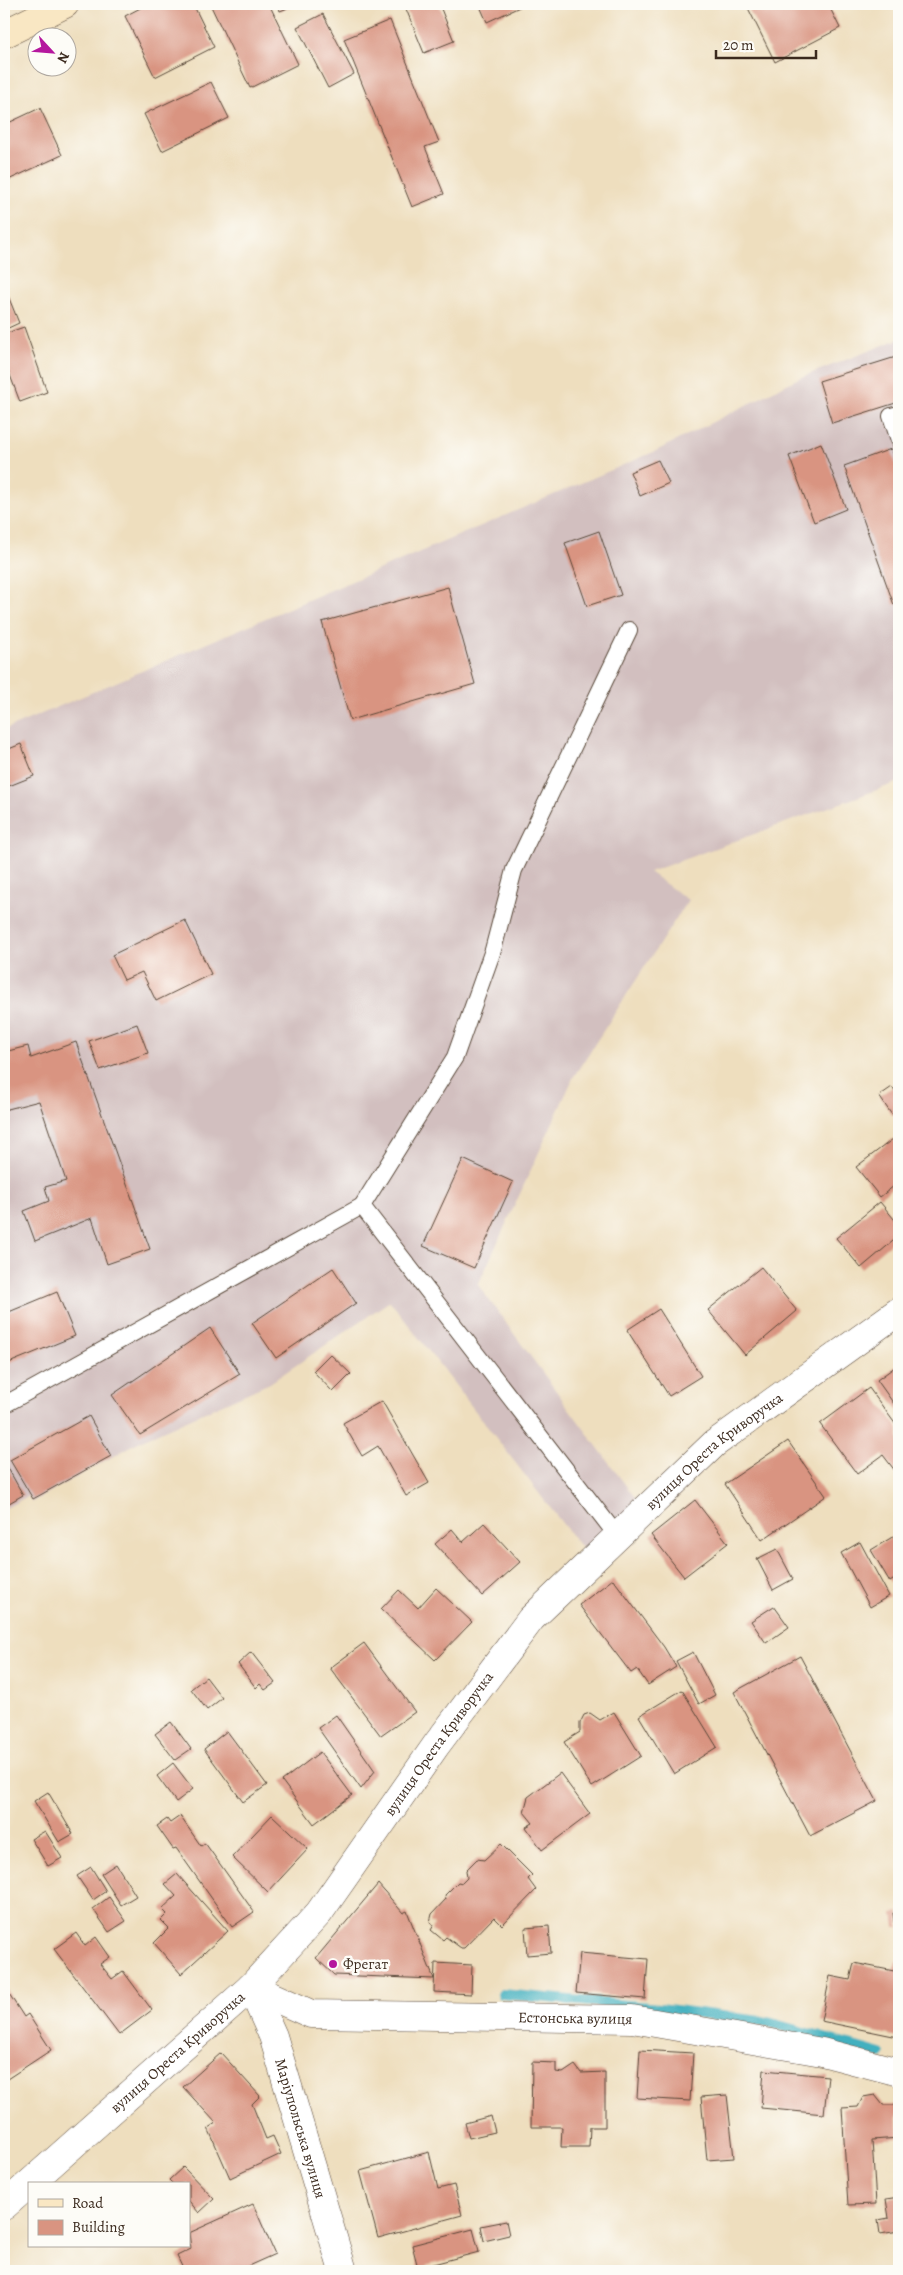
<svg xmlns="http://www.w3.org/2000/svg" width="903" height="2275" viewBox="0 0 903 2275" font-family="Alegreya,serif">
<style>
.industrial{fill:#d2bfbf}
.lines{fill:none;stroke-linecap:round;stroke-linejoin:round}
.stream{stroke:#42b0bf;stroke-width:10}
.building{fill:#d99481}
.lane-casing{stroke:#564536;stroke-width:18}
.street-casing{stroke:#564536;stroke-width:29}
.secondary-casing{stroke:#564536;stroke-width:29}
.lane{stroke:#fff;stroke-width:16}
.street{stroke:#fff;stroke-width:28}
.secondary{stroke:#f9e7c3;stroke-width:28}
.poi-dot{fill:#b5179e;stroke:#fdfcf7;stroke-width:2}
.labels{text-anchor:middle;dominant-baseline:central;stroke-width:5;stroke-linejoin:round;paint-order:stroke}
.street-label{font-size:15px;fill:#3b2a1e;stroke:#fdfcf7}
.poi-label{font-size:15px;fill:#3b2a1e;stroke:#fdfcf7;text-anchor:start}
</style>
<rect width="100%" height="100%" fill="#fdfcf7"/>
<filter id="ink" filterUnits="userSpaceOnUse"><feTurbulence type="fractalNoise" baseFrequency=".02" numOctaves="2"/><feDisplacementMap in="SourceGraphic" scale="10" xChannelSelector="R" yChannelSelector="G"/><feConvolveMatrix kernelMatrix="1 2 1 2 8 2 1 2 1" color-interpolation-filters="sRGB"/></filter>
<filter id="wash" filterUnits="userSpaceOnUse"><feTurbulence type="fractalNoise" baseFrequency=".0096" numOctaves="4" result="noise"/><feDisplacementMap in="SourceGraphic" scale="20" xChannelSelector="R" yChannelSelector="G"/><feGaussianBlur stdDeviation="1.12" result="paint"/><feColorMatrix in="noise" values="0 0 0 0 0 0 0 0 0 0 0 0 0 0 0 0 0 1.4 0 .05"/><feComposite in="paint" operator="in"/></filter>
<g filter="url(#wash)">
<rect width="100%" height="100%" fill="#eedebe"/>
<!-- industrial -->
<polygon class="industrial" points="899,339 899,782 649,872 688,900 574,1076 478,1285 641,1506 586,1554 390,1301 270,1383 142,1440 32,1502 28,1496 4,1509 4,730 656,451 797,379"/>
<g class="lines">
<!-- stream -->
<polyline class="stream" points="502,1994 660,2008 768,2022 881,2054"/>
</g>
<g id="blocks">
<!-- building -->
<g class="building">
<polygon points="148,4 193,4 214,47 155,77 125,16"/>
<polygon points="210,4 269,4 298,64 250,88"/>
<polygon points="277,4 298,4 280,11"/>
<polygon points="404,4 439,4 454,41 424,53"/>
<polygon points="479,4 526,4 487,22"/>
<polygon points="746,4 828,4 840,28 775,62"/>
<polygon points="323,14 354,74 328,88 297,27"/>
<polygon points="390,20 439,142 425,147 444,194 412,207 344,39"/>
<polygon points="211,82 229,118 162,151 144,114"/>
<polygon points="40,108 62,155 4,182 4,125"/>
<polygon points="4,286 19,323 4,330"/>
<polygon points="24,327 47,392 20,402 4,359 4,334"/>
<polygon points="899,356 899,402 832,423 819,381"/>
<polygon points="821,443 846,509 814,522 789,456"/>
<polygon points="891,449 899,474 899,603 894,605 844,466"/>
<polygon points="658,460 669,483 640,496 630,472"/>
<polygon points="599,531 621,595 587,606 565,543"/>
<polygon points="448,587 475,684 350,720 322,622"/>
<polygon points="21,744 34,776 4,788 4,751"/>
<polygon points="185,920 211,974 156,1001 142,972 124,980 112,955"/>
<polygon points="137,1024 148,1053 100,1070 89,1041"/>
<polygon points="76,1042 150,1249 107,1264 92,1218 35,1241 24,1211 49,1201 45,1187 66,1181 39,1101 4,1110 4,1052 28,1046 31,1058"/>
<polygon points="892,1087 899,1098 899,1110 892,1115 879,1096"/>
<polygon points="893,1139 899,1146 899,1182 880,1197 856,1167"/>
<polygon points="463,1159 513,1182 474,1268 423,1246"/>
<polygon points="880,1202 899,1225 899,1236 861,1268 836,1238"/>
<polygon points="761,1267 797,1311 745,1355 708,1310"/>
<polygon points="333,1268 356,1303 276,1358 252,1323"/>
<polygon points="57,1292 75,1336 4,1365 4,1314"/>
<polygon points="659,1309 701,1376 669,1396 627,1330"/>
<polygon points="210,1328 240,1374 140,1435 112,1395"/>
<polygon points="330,1354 351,1374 333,1392 313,1371"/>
<polygon points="899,1364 899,1411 877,1380"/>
<polygon points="869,1388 899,1429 899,1476 883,1455 857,1474 820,1424"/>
<polygon points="382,1401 429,1483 406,1496 378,1446 362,1456 343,1423"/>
<polygon points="89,1416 111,1456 33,1499 10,1460"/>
<polygon points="788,1441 826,1496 762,1540 725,1484"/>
<polygon points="4,1461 23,1495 4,1506"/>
<polygon points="695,1500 728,1543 684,1577 651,1535"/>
<polygon points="484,1523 520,1562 482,1596 435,1544 452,1529 463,1542"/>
<polygon points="899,1533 899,1576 890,1582 871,1550"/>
<polygon points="860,1542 889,1596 870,1607 841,1553"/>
<polygon points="777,1549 793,1579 773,1590 757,1559"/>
<polygon points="613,1579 664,1647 676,1667 648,1685 637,1669 631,1673 579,1605"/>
<polygon points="436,1588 472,1622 435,1660 381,1609 399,1590 418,1608"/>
<polygon points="774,1606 789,1627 766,1643 751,1621"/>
<polygon points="364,1643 415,1712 381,1736 330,1668"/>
<polygon points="251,1652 275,1683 265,1690 260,1684 256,1688 238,1664"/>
<polygon points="693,1652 715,1695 699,1704 676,1661"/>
<polygon points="800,1656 877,1801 810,1836 734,1692"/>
<polygon points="206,1677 222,1698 207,1710 191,1689"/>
<polygon points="682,1690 717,1747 674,1774 639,1716"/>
<polygon points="614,1712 641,1756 592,1787 564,1742 580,1732 580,1723 584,1715 590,1713 600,1720"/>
<polygon points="336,1715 375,1771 361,1789 318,1728"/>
<polygon points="171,1722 191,1749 175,1760 155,1734"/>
<polygon points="227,1731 267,1785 243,1802 204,1749"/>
<polygon points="320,1752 352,1795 314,1824 282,1781"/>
<polygon points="173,1763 193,1789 176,1802 157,1776"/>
<polygon points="560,1773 590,1814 542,1850 526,1827 533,1823 524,1812 528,1797"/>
<polygon points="48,1792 73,1834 59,1842 34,1801"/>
<polygon points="272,1815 308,1849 268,1892 232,1857"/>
<polygon points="180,1816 201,1846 205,1843 254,1912 232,1927 176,1848 173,1849 157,1826 167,1819 170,1823"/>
<polygon points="45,1831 62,1858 48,1866 31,1839"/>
<polygon points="501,1844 532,1875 528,1879 536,1890 502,1925 494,1917 464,1948 461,1948 446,1937 443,1940 431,1930 434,1925 430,1922 432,1914 446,1899 445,1895 458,1882 462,1883 467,1878 466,1870 477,1859 484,1860"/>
<polygon points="116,1864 136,1896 121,1905 101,1874"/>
<polygon points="91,1867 106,1891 93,1900 77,1876"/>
<polygon points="177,1874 228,1931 181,1974 154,1943 169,1928 161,1920 167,1914 162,1909 176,1896 165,1884"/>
<polygon points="378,1884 403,1913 407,1911 434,1979 334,1975 316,1958"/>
<polygon points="109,1897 126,1921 109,1932 93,1909"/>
<polygon points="899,1912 899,1927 895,1927 893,1913"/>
<polygon points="549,1926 551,1953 527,1955 525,1928"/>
<polygon points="76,1933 85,1946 96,1937 110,1957 100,1964 112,1979 123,1971 152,2010 119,2035 54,1949"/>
<polygon points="580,1953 648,1959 645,1999 576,1993"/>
<polygon points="896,1961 899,1962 898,2037 821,2021 830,1976 850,1980 854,1963 894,1971"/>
<polygon points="435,1963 472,1965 471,1994 434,1992"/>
<polygon points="4,1986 24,2017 28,2014 51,2050 4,2081"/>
<polygon points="640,2050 693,2053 690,2101 637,2098"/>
<polygon points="221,2053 260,2096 252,2104 266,2139 273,2136 281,2154 230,2178 208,2128 216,2123 183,2087"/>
<polygon points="532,2062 556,2063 556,2072 563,2073 575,2065 581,2073 605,2072 605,2127 590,2127 589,2147 561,2147 562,2127 531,2127"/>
<polygon points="764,2070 828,2076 824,2114 761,2108"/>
<polygon points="727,2095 734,2158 707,2160 701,2097"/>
<polygon points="875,2095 883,2105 897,2105 899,2138 872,2140 876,2204 848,2205 842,2108 858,2107 863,2097"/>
<polygon points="491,2116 495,2132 469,2138 465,2123"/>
<polygon points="429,2152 438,2189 454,2185 462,2215 378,2238 360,2171"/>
<polygon points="183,2167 214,2199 199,2213 189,2201 189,2184 173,2184 169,2180"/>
<polygon points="899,2197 899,2231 880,2234 878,2220 889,2218 886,2199"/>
<polygon points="253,2204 275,2254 237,2271 201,2271 200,2268 194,2271 184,2271 177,2256 191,2249 189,2233"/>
<polygon points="506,2221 509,2235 484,2241 481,2226"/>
<polygon points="473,2229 479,2252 418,2268 412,2245"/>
</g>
</g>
</g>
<g filter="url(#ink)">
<use href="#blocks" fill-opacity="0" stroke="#564536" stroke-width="1"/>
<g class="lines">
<!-- lane casing -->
<g class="lane-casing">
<g id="lane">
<polyline points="899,414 891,416 899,440"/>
<polyline points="4,1405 362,1206"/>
<polyline points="618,1537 362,1206 455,1057 493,950 514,870 629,630"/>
</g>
</g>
<!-- street casing -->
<g class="street-casing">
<g id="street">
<path id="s1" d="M251 1987 311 2014 632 2019 822 2052 899 2072"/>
<path id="s2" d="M251 1987 273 2036 343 2271"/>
<path id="s3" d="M4 2206 251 1987 319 1913 437 1744 531 1619 714 1444 899 1311"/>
</g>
</g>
<!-- secondary casing -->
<g class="secondary-casing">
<polyline id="secondary" points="4,34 65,4"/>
</g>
<!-- lane -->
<use href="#lane" class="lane"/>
<!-- street -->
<use href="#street" class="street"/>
<!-- secondary -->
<use href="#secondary" class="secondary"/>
</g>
</g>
<!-- markers -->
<circle class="poi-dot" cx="333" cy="1964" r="5"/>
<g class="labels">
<!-- street labels -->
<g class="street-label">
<text stroke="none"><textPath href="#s3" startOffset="1042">вулиця Ореста Криворучка</textPath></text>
<text stroke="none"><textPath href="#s3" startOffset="638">вулиця Ореста Криворучка</textPath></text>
<text stroke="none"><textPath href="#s1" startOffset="330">Естонська вулиця</textPath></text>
<text stroke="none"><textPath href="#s3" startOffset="232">вулиця Ореста Криворучка</textPath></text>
<text stroke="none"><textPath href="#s2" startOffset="150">Маріупольська вулиця</textPath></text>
</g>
<!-- poi labels -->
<g class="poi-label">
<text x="343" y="1964">Фрегат</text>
</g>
</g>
<!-- margin -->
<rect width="903" height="2275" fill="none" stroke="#fdfcf7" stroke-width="20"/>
<!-- legend -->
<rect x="28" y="2182" width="162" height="65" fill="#fdfcf7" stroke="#afa8a0"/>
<rect x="38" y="2199" width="25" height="8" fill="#f9e7c3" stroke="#afa8a0"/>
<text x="72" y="2208" font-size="15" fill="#3b2a1e">Road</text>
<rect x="38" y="2220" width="25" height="15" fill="#d99481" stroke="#afa8a0"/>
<text x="72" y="2232" font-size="15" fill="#3b2a1e">Building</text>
<!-- north arrow -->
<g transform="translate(52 52) rotate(116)"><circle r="24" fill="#fdfcf7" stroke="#afa8a0"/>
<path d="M0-4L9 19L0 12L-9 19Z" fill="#b5179e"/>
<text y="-8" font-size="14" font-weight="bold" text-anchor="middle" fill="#3b2a1e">N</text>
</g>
<!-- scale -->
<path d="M716 50v8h100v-8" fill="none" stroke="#3b2a1e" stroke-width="2.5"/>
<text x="723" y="50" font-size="15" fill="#3b2a1e" stroke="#fdfcf7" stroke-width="4" paint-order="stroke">20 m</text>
</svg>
